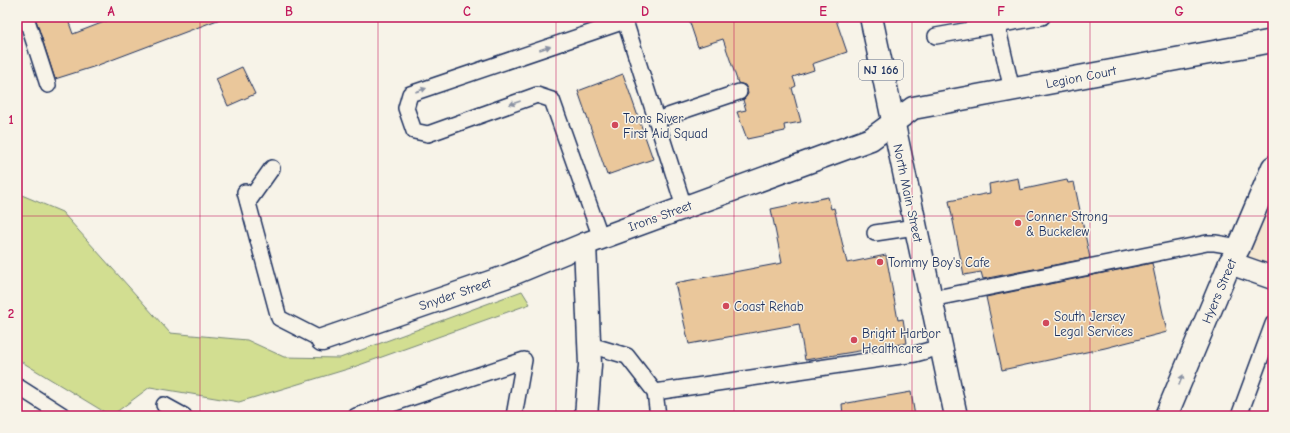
<svg xmlns="http://www.w3.org/2000/svg" width="1290" height="433" viewBox="0 0 1290 433" font-family="'Comic Neue',sans-serif">
<style>
.built{fill:#f3e6d1}
.green{fill:#d2de91;stroke:#768678}
.building{fill:#eac79b;stroke:#1b2f5e}
.lines{fill:none;stroke-linecap:round;stroke-linejoin:round}
.lane-casing{stroke:#1b2f5e;stroke-width:18}
.street-casing{stroke:#1b2f5e;stroke-width:25}
.primary-casing{stroke:#1b2f5e;stroke-width:25}
.lane{stroke:#f7f3e8;stroke-width:15}
.street{stroke:#f7f3e8;stroke-width:22}
.primary{stroke:#f7f3e8;stroke-width:22}
.oneway{fill:#8991a3}
.grid{fill:none;stroke:#c2185b;stroke-width:1;stroke-opacity:0.55}
.poi-dot{fill:#d1495b;stroke:#f7f3e8;stroke-width:1.5}
.labels{text-anchor:middle;dominant-baseline:central;stroke-width:3;stroke-linejoin:round;paint-order:stroke}
.shield{fill:#f7f3e8;stroke:#5d6a87;stroke-width:1}
.shield-label{font-size:12px;font-weight:bold;fill:#1b2f5e}
.street-label{font-size:13px;fill:#1b2f5e;stroke:#f7f3e8}
.poi-label{font-size:13px;fill:#1b2f5e;stroke:#f7f3e8;text-anchor:start}
.neatline{fill:none;stroke:#c2185b;stroke-width:1.5}
.grid-label{font-size:13px;text-anchor:middle;font-weight:bold;fill:#c2185b}
</style>
<rect width="100%" height="100%" fill="#f7f3e8"/>
<filter id="ink" filterUnits="userSpaceOnUse"><feTurbulence type="fractalNoise" baseFrequency=".025" numOctaves="2"/><feDisplacementMap in="SourceGraphic" scale="8" xChannelSelector="R" yChannelSelector="G"/><feConvolveMatrix kernelMatrix="1 2 1 2 8 2 1 2 1" color-interpolation-filters="sRGB"/></filter>
<g filter="url(#ink)">
<!-- built -->
<polygon class="built" points="1273,156 1273,278 1230,263"/>
<!-- green -->
<polygon class="green" points="17,193 62,212 170,333 247,340 284,357 340,358 522,291 530,304 351,368 239,402 150,387 111,416 17,359"/>
<!-- building -->
<g class="building">
<polygon points="35,17 67,17 73,34 117,17 220,17 220,19 93,67 55,79"/>
<polygon points="688,17 835,17 847,52 812,64 814,70 793,77 796,86 792,88 801,122 784,125 785,131 747,139 737,112 746,110 743,100 748,94 747,89 745,85 738,83 723,39 698,47"/>
<polygon points="242,67 255,94 228,106 216,79"/>
<polygon points="623,74 653,159 607,175 578,91"/>
<polygon points="1018,178 1020,190 1067,180 1068,183 1074,182 1090,258 983,279 981,272 964,275 949,201 990,193 989,184"/>
<polygon points="828,197 831,209 834,208 847,263 886,255 898,320 903,319 907,343 805,360 799,324 689,344 675,283 782,263 771,209"/>
<polygon points="1152,263 1167,332 1105,348 1002,370 986,297"/>
<polygon points="911,392 915,416 843,416 842,404"/>
</g>
<g class="lines">
<!-- lane casing -->
<g class="lane-casing">
<g id="lane">
<polyline points="26,17 48,85"/>
<polyline points="627,17 625,21 684,207"/>
<polyline points="997,25 1012,90"/>
<polyline points="936,36 1042,17"/>
<polyline points="656,120 739,92"/>
<polyline points="245,192 279,318 322,340"/>
<polyline points="248,202 272,168"/>
<polyline points="875,233 915,227"/>
<polyline points="601,238 552,100 537,95 428,134 414,131 406,108 410,94 625,21"/>
<polyline points="931,299 1207,243 1215,243 1239,247"/>
<polyline points="590,345 627,356 655,392 658,416"/>
<polyline points="17,386 64,416"/>
<polyline points="655,392 915,354 941,347"/>
<polyline points="164,405 184,416"/>
<polyline points="356,416 524,360 514,416"/>
<polyline points="1239,416 1273,324"/>
</g>
</g>
<!-- street casing -->
<g class="street-casing">
<g id="street">
<polyline points="585,244 590,365 586,416"/>
<polyline points="1230,263 1273,278"/>
<polyline points="322,340 505,277 585,244 871,139 913,108 1273,41"/>
<polyline points="1166,416 1230,263 1239,247 1273,167"/>
</g>
</g>
<!-- primary casing -->
<g class="primary-casing">
<polyline id="primary" points="871,17 956,416"/>
</g>
<!-- lane -->
<use href="#lane" class="lane"/>
<!-- street -->
<use href="#street" class="street"/>
<!-- primary -->
<use href="#primary" class="primary"/>
</g>
<!-- one-way arrows -->
<defs><path id="oneway-solid" d="M-6-.8H1V-3.2L6.5 0L1 3.2V.8H-6Z"/></defs>
<g class="oneway">
<use href="#oneway-solid" transform="translate(545 48) rotate(-19)"/>
<use href="#oneway-solid" transform="translate(421 90) rotate(-19)"/>
<use href="#oneway-solid" transform="translate(515 103) rotate(161)"/>
<use href="#oneway-solid" transform="translate(1181 380) rotate(-68)"/>
</g>
</g>
<!-- grid -->
<path class="grid" d="M200 17V416M378 17V416M556 17V416M734 17V416M912 17V416M1090 17V416M17 216H1273"/>
<!-- markers -->
<g class="poi-dot">
<circle cx="615" cy="125" r="4"/>
<circle cx="1018" cy="223" r="4"/>
<circle cx="880" cy="262" r="4"/>
<circle cx="726" cy="306" r="4"/>
<circle cx="1046" cy="323" r="4"/>
<circle cx="854" cy="340" r="4"/>
</g>
<g class="labels">
<!-- shield labels -->
<rect class="shield" x="859" y="60" width="44" height="20" rx="3"/>
<g class="shield-label">
<text x="881" y="70">NJ 166</text>
</g>
<!-- street labels -->
<g class="street-label">
<text transform="translate(1081 77) rotate(-11)">Legion Court</text>
<text transform="translate(908 193) rotate(78)">North Main Street</text>
<text transform="translate(660 216) rotate(-20)">Irons Street</text>
<text transform="translate(1219 291) rotate(-67)">Hyers Street</text>
<text transform="translate(455 294) rotate(-19)">Snyder Street</text>
</g>
<!-- poi labels -->
<g class="poi-label">
<text x="623" y="118">Toms River<tspan x="623" dy="15">First Aid Squad</tspan></text>
<text x="1026" y="216">Conner Strong<tspan x="1026" dy="15">&amp; Buckelew</tspan></text>
<text x="888" y="262">Tommy Boy's Cafe</text>
<text x="734" y="306">Coast Rehab</text>
<text x="1054" y="316">South Jersey<tspan x="1054" dy="15">Legal Services</tspan></text>
<text x="862" y="333">Bright Harbor<tspan x="862" dy="15">Healthcare</tspan></text>
</g>
</g>
<!-- margin -->
<rect width="1290" height="433" fill="none" stroke="#f7f3e8" stroke-width="44"/>
<rect x="22" y="22" width="1246" height="389" class="neatline"/>
<g class="grid-label">
<text x="111" y="16">A</text>
<text x="289" y="16">B</text>
<text x="467" y="16">C</text>
<text x="645" y="16">D</text>
<text x="823" y="16">E</text>
<text x="1001" y="16">F</text>
<text x="1179" y="16">G</text>
<text x="11" y="124">1</text>
<text x="11" y="318">2</text>
</g>
</svg>
